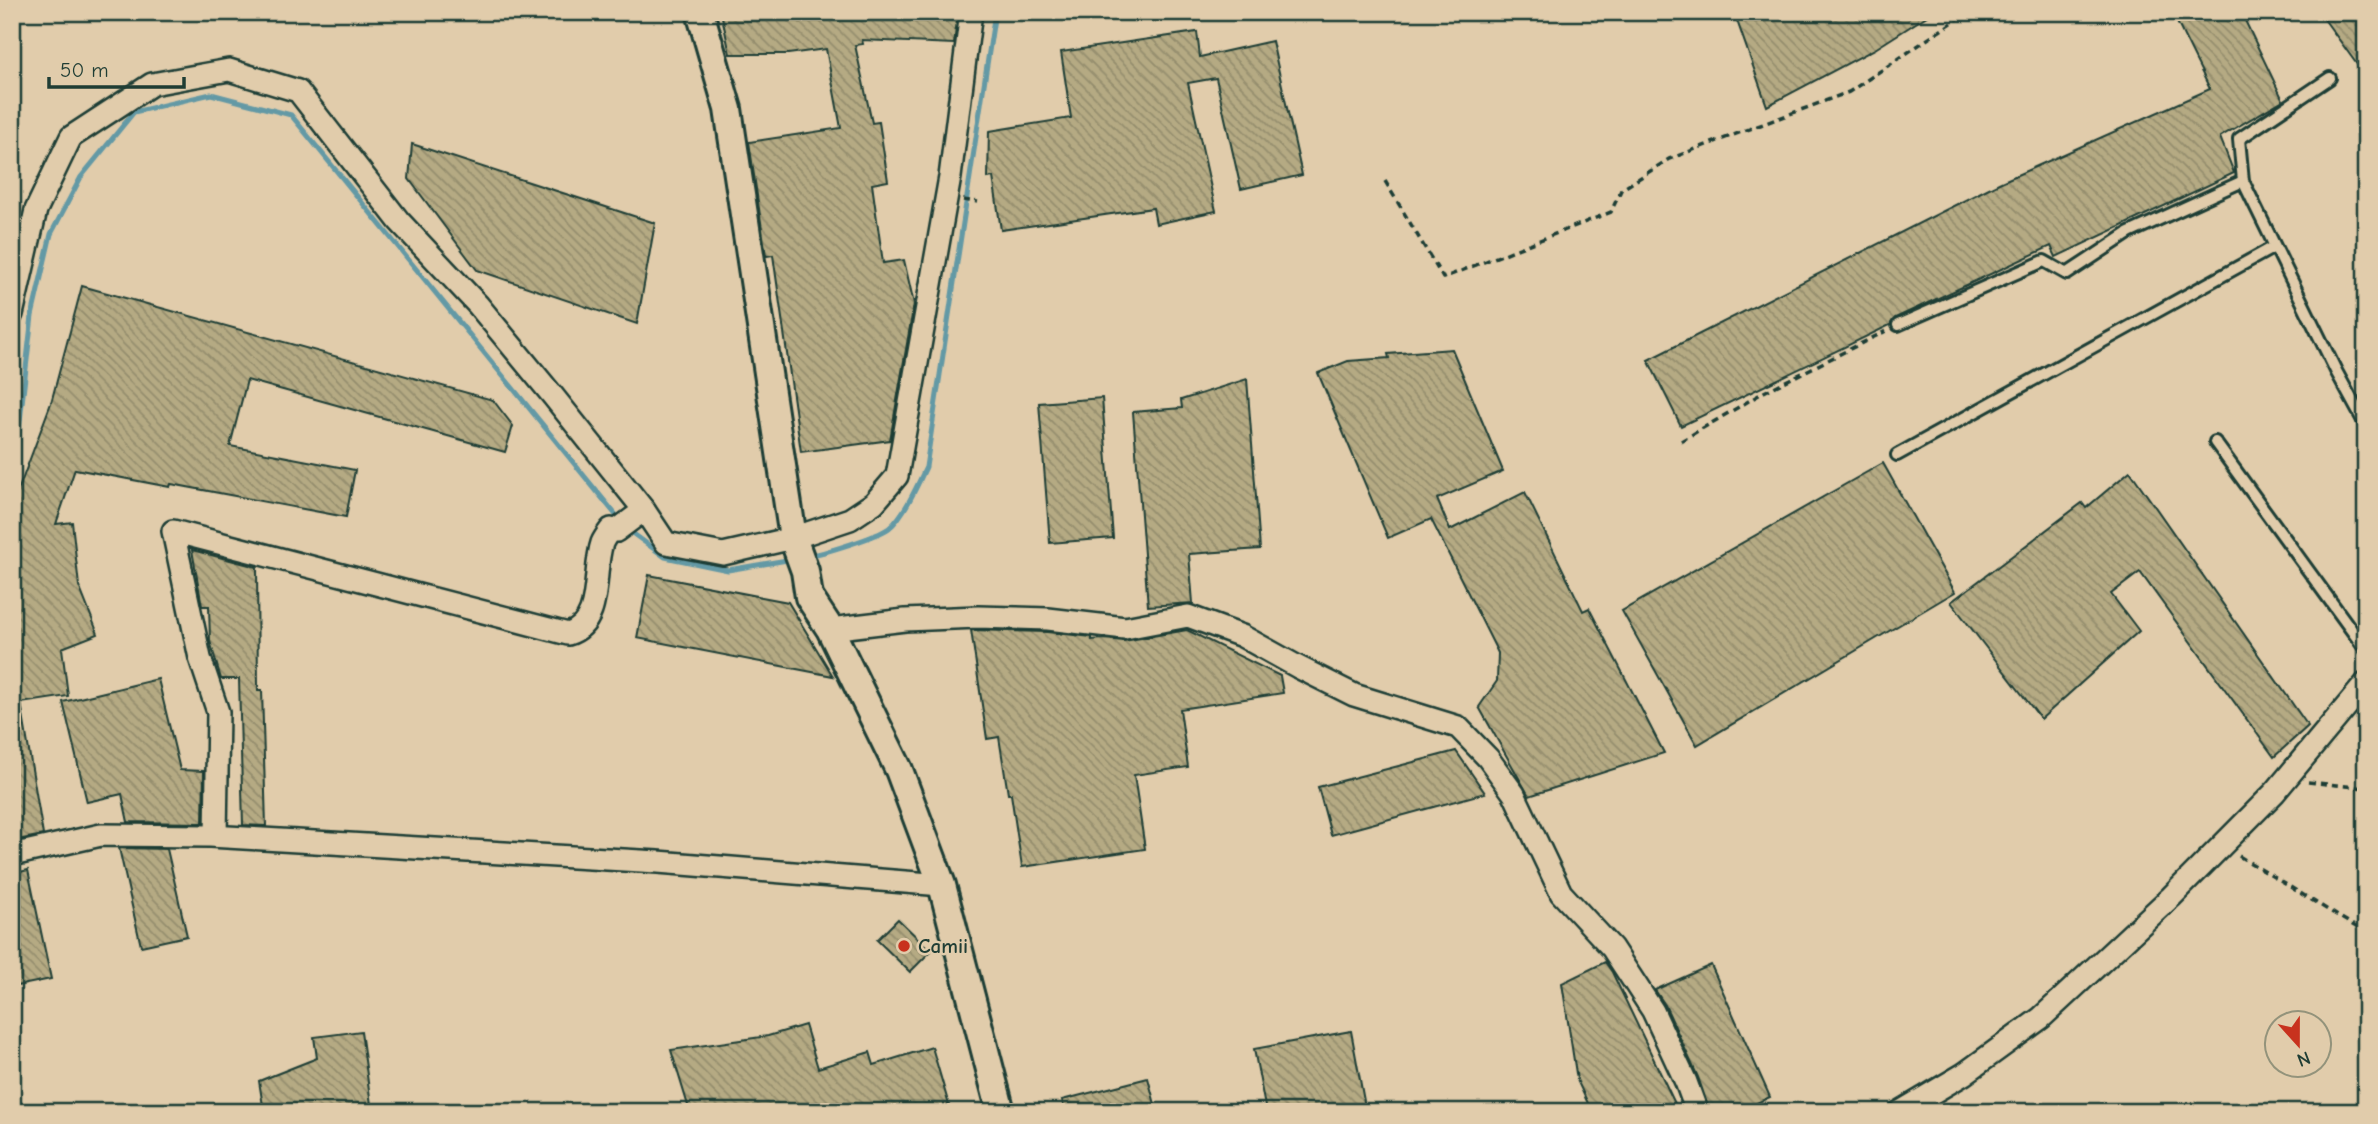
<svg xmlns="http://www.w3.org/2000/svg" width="2378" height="1124" viewBox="0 0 2378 1124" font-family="'Comic Neue',sans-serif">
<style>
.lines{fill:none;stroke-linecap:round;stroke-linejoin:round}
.stream{stroke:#6399a5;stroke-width:5}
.building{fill:url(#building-back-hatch);stroke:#1f3d34;stroke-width:2}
.service-casing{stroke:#1f3d34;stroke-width:16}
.minor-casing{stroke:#1f3d34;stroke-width:26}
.tertiary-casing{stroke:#1f3d34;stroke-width:32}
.path{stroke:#1f3d34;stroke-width:3.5;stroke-dasharray:7 5;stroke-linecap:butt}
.service{stroke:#e1ccab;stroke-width:10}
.minor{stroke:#e1ccab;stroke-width:21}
.tertiary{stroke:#e1ccab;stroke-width:26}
.poi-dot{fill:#c8321e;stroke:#e1ccab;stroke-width:2.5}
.labels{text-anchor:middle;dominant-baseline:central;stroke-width:5;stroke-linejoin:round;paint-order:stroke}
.poi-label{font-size:21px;font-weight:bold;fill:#1f3d34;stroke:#e1ccab;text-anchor:start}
</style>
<defs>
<pattern id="building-back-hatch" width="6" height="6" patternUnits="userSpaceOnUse" patternTransform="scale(1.75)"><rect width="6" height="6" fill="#b5aa83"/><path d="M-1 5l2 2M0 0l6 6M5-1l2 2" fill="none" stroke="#938c6c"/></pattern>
</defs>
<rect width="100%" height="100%" fill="#e1ccab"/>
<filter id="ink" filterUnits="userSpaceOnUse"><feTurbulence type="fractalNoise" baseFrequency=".0143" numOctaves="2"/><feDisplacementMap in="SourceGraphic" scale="14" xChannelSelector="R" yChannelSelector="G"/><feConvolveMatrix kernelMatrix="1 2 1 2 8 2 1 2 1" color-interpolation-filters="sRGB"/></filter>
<g filter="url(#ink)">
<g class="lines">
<!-- stream -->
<g class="stream">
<polyline points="12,451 17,447 32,316 51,234 81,177 134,112 211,94 291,115 620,520"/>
<polyline points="628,530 665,557 728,570 793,559"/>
<path d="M806 556C822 554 877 537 889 528 904 516 918 484 926 467L995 12"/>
</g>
</g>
<!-- building -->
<g class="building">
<polygon points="721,12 958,12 954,44 862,40 863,44 855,45 872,123 879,122 888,181 872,184 883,263 904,260 914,304 890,440 801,452 773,255 766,256 749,142 841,128 826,49 788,54 730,54"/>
<polygon points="1734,12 1933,12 1875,49 1767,106"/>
<polygon points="2172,12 2241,12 2283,100 2220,137 2234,173 2056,257 2051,246 1895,318 1890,325 1681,426 1648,360 1999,183 2210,89"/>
<polygon points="2332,12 2366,12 2366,77 2324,19"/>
<polygon points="1197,32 1200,57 1272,41 1302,175 1241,189 1216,78 1188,83 1216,211 1156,224 1153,208 1001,230 993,177 988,178 989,131 1071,118 1061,52"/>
<polygon points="412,144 655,223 637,324 477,270 409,179"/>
<polygon points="82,286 493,400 513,426 505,452 247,380 230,446 355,470 346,517 171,484 170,487 75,469 56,524 72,522 79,586 98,634 62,648 68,696 21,703 43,835 12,841 12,507 51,403"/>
<polygon points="1452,349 1503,471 1437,499 1450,530 1525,492 1583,611 1589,608 1664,753 1529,796 1479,707 1497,681 1498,653 1431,519 1388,538 1318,373 1348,361 1389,358 1388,354"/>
<polygon points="1247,379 1260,549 1189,554 1193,603 1148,606 1133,412 1182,408 1181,400"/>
<polygon points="1102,398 1113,538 1050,543 1039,403"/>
<polygon points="1883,463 1955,592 1697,745 1622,611"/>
<polygon points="2130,471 2308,726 2274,757 2140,572 2111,594 2139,631 2041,719 1951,602 2082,503 2086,508"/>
<polygon points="192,550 257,567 258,690 262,690 266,826 243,825 239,679 221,679 210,641 209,606 202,606"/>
<polygon points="649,575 788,602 833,676 637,638"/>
<polygon points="971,630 1047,632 1092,637 1092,640 1103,639 1124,641 1187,630 1280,676 1283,693 1180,709 1188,767 1134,775 1145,849 1022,867 1011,794 1008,794 999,737 987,739"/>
<polygon points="158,679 180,770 204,771 203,823 128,822 122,794 87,802 63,702"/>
<polygon points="1456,751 1485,793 1331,835 1318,787"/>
<polygon points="119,848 167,849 187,936 141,946"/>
<polygon points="28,870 51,979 12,987 12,874"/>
<polygon points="898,919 931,951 910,972 877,940"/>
<polygon points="1605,962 1612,972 1679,1112 1592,1112 1577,1080 1562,983"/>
<polygon points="1711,965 1770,1097 1737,1112 1710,1112 1698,1077 1665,1005 1655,990"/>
<polygon points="805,1025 818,1068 870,1052 874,1065 932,1047 951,1112 690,1112 671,1050 768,1036"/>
<polygon points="361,1031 372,1112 264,1112 259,1081 317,1058 314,1037"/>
<polygon points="1351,1031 1366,1112 1266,1112 1254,1049"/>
<polygon points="1148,1078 1157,1112 1065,1112 1062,1100"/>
</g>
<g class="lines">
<!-- service casing -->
<g class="service-casing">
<g id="service">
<polyline points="2330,78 2239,139 2243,181 2336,371 2366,426"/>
<polyline points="1898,325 2044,261 2067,274 2129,233 2243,181"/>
<polyline points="2215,442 2366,650"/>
<polyline points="1897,455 2274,247"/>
</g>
</g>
<!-- minor casing -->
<g class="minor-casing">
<g id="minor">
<polyline points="12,314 36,210 71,137 152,84 229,70 298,91 399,221 478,305 553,396 644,510 666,543 723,554 793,538 850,519 874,503 897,476 950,177 971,12"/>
<polyline points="830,629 905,620 978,617 1048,619 1125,628 1188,616 1242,636 1298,667 1354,695 1458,727 1488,758 1514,794 1561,893 1612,948 1653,1011 1686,1082 1697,1112"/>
<path d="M216 836 218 712 200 658 173 531 568 634C604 623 592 572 602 543 604 538 608 533 611 529L616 531 644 510"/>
<polyline points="12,855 101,835 210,836 658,862 942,885"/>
<polyline points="1900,1112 1964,1074 2041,1018 2171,897 2275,792 2366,683"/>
</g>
</g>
<!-- tertiary casing -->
<g class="tertiary-casing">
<polyline id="tertiary" points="700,12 728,109 793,538 805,571 809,597 830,629 899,770 942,885 1001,1112"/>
</g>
<!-- path -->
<g class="path">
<polyline points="1385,181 1443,278 1611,212 1621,190 1669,159 1849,92 1968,12"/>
<polyline points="963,200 978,202"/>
<polyline points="1681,441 1764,392 1886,331"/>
<polyline points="2308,782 2366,788"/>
<polyline points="2239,856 2366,933"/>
</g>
<!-- service -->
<use href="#service" class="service"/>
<!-- minor -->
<use href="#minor" class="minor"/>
<!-- tertiary -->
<use href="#tertiary" class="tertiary"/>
</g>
</g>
<!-- markers -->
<circle class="poi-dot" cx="904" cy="946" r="7"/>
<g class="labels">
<!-- poi labels -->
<g class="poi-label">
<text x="918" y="946">Camii</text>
</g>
</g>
<!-- margin -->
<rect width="2378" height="1124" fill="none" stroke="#e1ccab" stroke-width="42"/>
<rect x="21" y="21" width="2336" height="1082" fill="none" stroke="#1f3d34" stroke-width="2.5" filter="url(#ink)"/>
<!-- north arrow -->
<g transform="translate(2298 1044) rotate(159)"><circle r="33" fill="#e1ccab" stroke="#93937b" stroke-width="2"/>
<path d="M0-5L12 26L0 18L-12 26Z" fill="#c8321e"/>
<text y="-10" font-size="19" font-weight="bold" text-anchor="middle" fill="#1f3d34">N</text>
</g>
<!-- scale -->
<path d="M49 77v10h135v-10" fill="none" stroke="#1f3d34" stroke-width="3.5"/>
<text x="60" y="77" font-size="21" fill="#1f3d34" stroke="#e1ccab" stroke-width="5" paint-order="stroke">50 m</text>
</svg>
